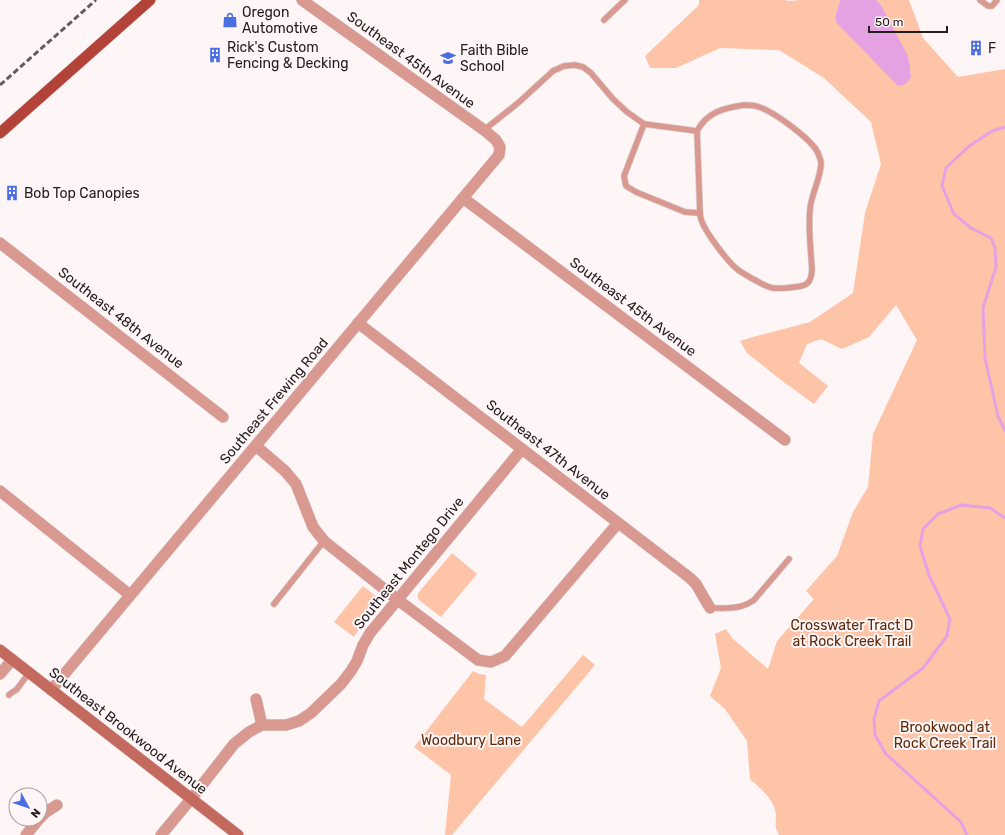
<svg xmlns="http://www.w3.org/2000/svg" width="1005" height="835" viewBox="0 0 1005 835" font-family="Rubik,sans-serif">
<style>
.green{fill:#fec4a7}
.water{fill:#e4a2e2}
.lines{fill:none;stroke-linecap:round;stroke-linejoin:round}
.stream{stroke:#e4a2e2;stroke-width:3}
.service-casing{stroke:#dad2d3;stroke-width:7}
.minor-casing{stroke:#dad2d3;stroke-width:12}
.secondary-casing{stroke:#dad2d3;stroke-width:12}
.primary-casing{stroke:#dad2d3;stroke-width:12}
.service{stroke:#d99990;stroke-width:5.5}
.minor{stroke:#d99990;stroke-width:11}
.secondary{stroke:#c4695e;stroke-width:11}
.primary{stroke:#b34339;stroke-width:11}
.rail{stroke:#635c5d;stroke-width:3;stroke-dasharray:6 3;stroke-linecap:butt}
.labels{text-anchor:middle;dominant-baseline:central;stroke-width:4;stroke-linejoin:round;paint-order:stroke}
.poi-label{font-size:14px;fill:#231c1d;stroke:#fdf5f6;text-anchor:start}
.street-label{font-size:14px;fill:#231c1d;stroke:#fdf5f6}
.park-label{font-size:14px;fill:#5e2a09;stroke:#fdf5f6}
</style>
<rect width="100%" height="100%" fill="#fdf5f6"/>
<!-- green -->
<g class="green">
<path d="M699 0H785L788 1 801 0H840L835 17 911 77 910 70 881 5 876 0H909L923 38 958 77 1005 69V835H779C773 824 777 824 776 814 774 799 760 788 750 779L747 741 725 709 710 696 721 668 715 634 726 629 732 638 768 669 777 641 814 599 806 591 837 556 853 512 868 487 873 434 917 340 896 305 869 337 842 349 821 339 807 344 799 363 828 386 814 404 777 377 747 353 740 341 753 337 810 322 853 293 865 213 881 164 871 122 824 78 779 50 720 48 676 68H650L645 56 699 5Z"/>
<path d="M452 553 477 574 441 617 420 601C417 598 417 596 419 592Z"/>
<polygon points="363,586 377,597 378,602 375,607 362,624 354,637 334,622"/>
<polygon points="583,655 595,665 452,835 445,835 451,775 414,747 473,671 479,674 486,675 484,699 522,727"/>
</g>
<!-- water -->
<polygon class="water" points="840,0 876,0 881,5 908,56 911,77 906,84 898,86 837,23 835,17"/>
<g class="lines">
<!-- stream -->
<g class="stream">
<polyline points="1005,127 992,131 968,147 946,168 942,186 954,214 971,228 991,238 995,248 996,267 983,308 985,358 998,416 1005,431"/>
<polyline points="967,835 961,822 886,754 875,735 874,719 879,701 923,668 947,636 950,619 929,575 920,546 923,529 938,514 961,505 990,508 1005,518"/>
</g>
<!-- service casing -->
<g class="service-casing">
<g id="service">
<polyline points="980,0 988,6 992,6 997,0"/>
<polyline points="604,20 625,0"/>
<path d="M744 105C749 105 754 105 759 107 774 112 805 135 815 148 818 152 820 158 821 162 822 175 811 195 810 209 808 230 811 250 812 270 811 283 807 286 795 287 788 288 780 289 773 288 766 287 759 282 753 279 748 276 742 273 737 269 727 261 707 234 702 222 701 219 700 216 700 213L697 131C707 112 724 108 744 105Z"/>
<polyline points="644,124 624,176 626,186 636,192 685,212 700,213"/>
<polyline points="484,130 518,103 553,71 564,66 575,65 583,67 591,73 613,99 627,112 644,124 697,131"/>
<polyline points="274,604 324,541"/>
<path d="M710 608C726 608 740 610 754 600L789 559"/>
<path d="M9 695C11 692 14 692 17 689L29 673"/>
</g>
</g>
<!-- minor casing -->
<g class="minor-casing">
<g id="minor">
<polyline points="463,198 785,440"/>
<polyline points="0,243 223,417"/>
<polyline points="358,323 690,578 696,584 710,608"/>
<polyline points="256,446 285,471 296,484 313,527 324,541 398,600 478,660 491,662 505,656 618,523"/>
<polyline points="0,491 130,595"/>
<polyline points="0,674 12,660"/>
<polyline points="51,690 499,155 500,147 496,140 484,130 302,0"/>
<polyline points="256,699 262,725"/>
<polyline points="40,818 46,812 57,805"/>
<polyline points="26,835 39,819"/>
<polyline points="161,835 191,799 234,744 249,732 262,725 286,725 299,721 311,713 341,684 351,671 357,661 363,645 370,633 522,449"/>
</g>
</g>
<!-- secondary casing -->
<g class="secondary-casing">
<polyline id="secondary" points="0,650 238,835"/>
</g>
<!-- primary casing -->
<g class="primary-casing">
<polyline id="primary" points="0,133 150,0"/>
</g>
<!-- service -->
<use href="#service" class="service"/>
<!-- minor -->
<use href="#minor" class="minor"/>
<!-- secondary -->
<use href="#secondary" class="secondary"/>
<!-- primary -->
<use href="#primary" class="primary"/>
<!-- rail -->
<polyline class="rail" points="0,85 96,0"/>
</g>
<!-- icons -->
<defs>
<g id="shop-bare" transform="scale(1.2)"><path d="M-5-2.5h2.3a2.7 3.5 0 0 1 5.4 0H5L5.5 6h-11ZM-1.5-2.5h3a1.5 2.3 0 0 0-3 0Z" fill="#4b6fe3" stroke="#fdf5f6" stroke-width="2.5" paint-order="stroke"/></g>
<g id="building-bare" transform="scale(1.2)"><path d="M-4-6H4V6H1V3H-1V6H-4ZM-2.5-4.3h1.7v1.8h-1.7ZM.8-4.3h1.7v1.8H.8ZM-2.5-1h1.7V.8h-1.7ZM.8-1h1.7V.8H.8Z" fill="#4b6fe3" stroke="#fdf5f6" stroke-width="2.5" paint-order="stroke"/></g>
<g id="school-bare" transform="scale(1.2)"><path d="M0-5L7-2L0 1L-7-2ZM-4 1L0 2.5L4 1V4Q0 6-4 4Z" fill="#4b6fe3" stroke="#fdf5f6" stroke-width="2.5" paint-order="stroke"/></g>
</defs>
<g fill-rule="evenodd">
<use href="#shop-bare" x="230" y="20"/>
<use href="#building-bare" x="976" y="48"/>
<use href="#building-bare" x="215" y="55"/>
<use href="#school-bare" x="448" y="58"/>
<use href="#building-bare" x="12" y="193"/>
</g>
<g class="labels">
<!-- poi labels -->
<g class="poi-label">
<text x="242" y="12">Oregon<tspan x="242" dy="16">Automotive</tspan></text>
<text x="227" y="47">Rick's Custom<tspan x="227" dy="16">Fencing &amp; Decking</tspan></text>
<text x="988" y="48">F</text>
<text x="460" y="50">Faith Bible<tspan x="460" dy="16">School</tspan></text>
<text x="24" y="193">Bob Top Canopies</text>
</g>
<!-- street labels -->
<g class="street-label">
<text transform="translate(411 60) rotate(36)">Southeast 45th Avenue</text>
<text transform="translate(633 307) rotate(37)">Southeast 45th Avenue</text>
<text transform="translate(121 318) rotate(38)">Southeast 48th Avenue</text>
<text transform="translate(274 401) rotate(-50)">Southeast Frewing Road</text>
<text transform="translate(548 450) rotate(38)">Southeast 47th Avenue</text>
<text transform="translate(409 563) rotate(-51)">Southeast Montego Drive</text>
<text transform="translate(128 731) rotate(38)">Southeast Brookwood Avenue</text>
</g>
<!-- park labels -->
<g class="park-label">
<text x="852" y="625">Crosswater Tract D<tspan x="852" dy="16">at Rock Creek Trail</tspan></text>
<text x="945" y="727">Brookwood at<tspan x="945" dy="16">Rock Creek Trail</tspan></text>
<text x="471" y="740">Woodbury Lane</text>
</g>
</g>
<!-- north arrow -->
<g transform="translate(28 807) rotate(130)"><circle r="19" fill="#fdf5f6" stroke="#a69e9f"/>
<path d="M0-3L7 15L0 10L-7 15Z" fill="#4b6fe3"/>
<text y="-6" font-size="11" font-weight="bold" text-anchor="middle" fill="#231c1d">N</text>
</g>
<!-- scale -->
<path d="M869 26v6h78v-6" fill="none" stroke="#231c1d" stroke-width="2"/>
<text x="875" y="26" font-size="12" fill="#231c1d" stroke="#fdf5f6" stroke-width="3" paint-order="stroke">50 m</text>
</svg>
